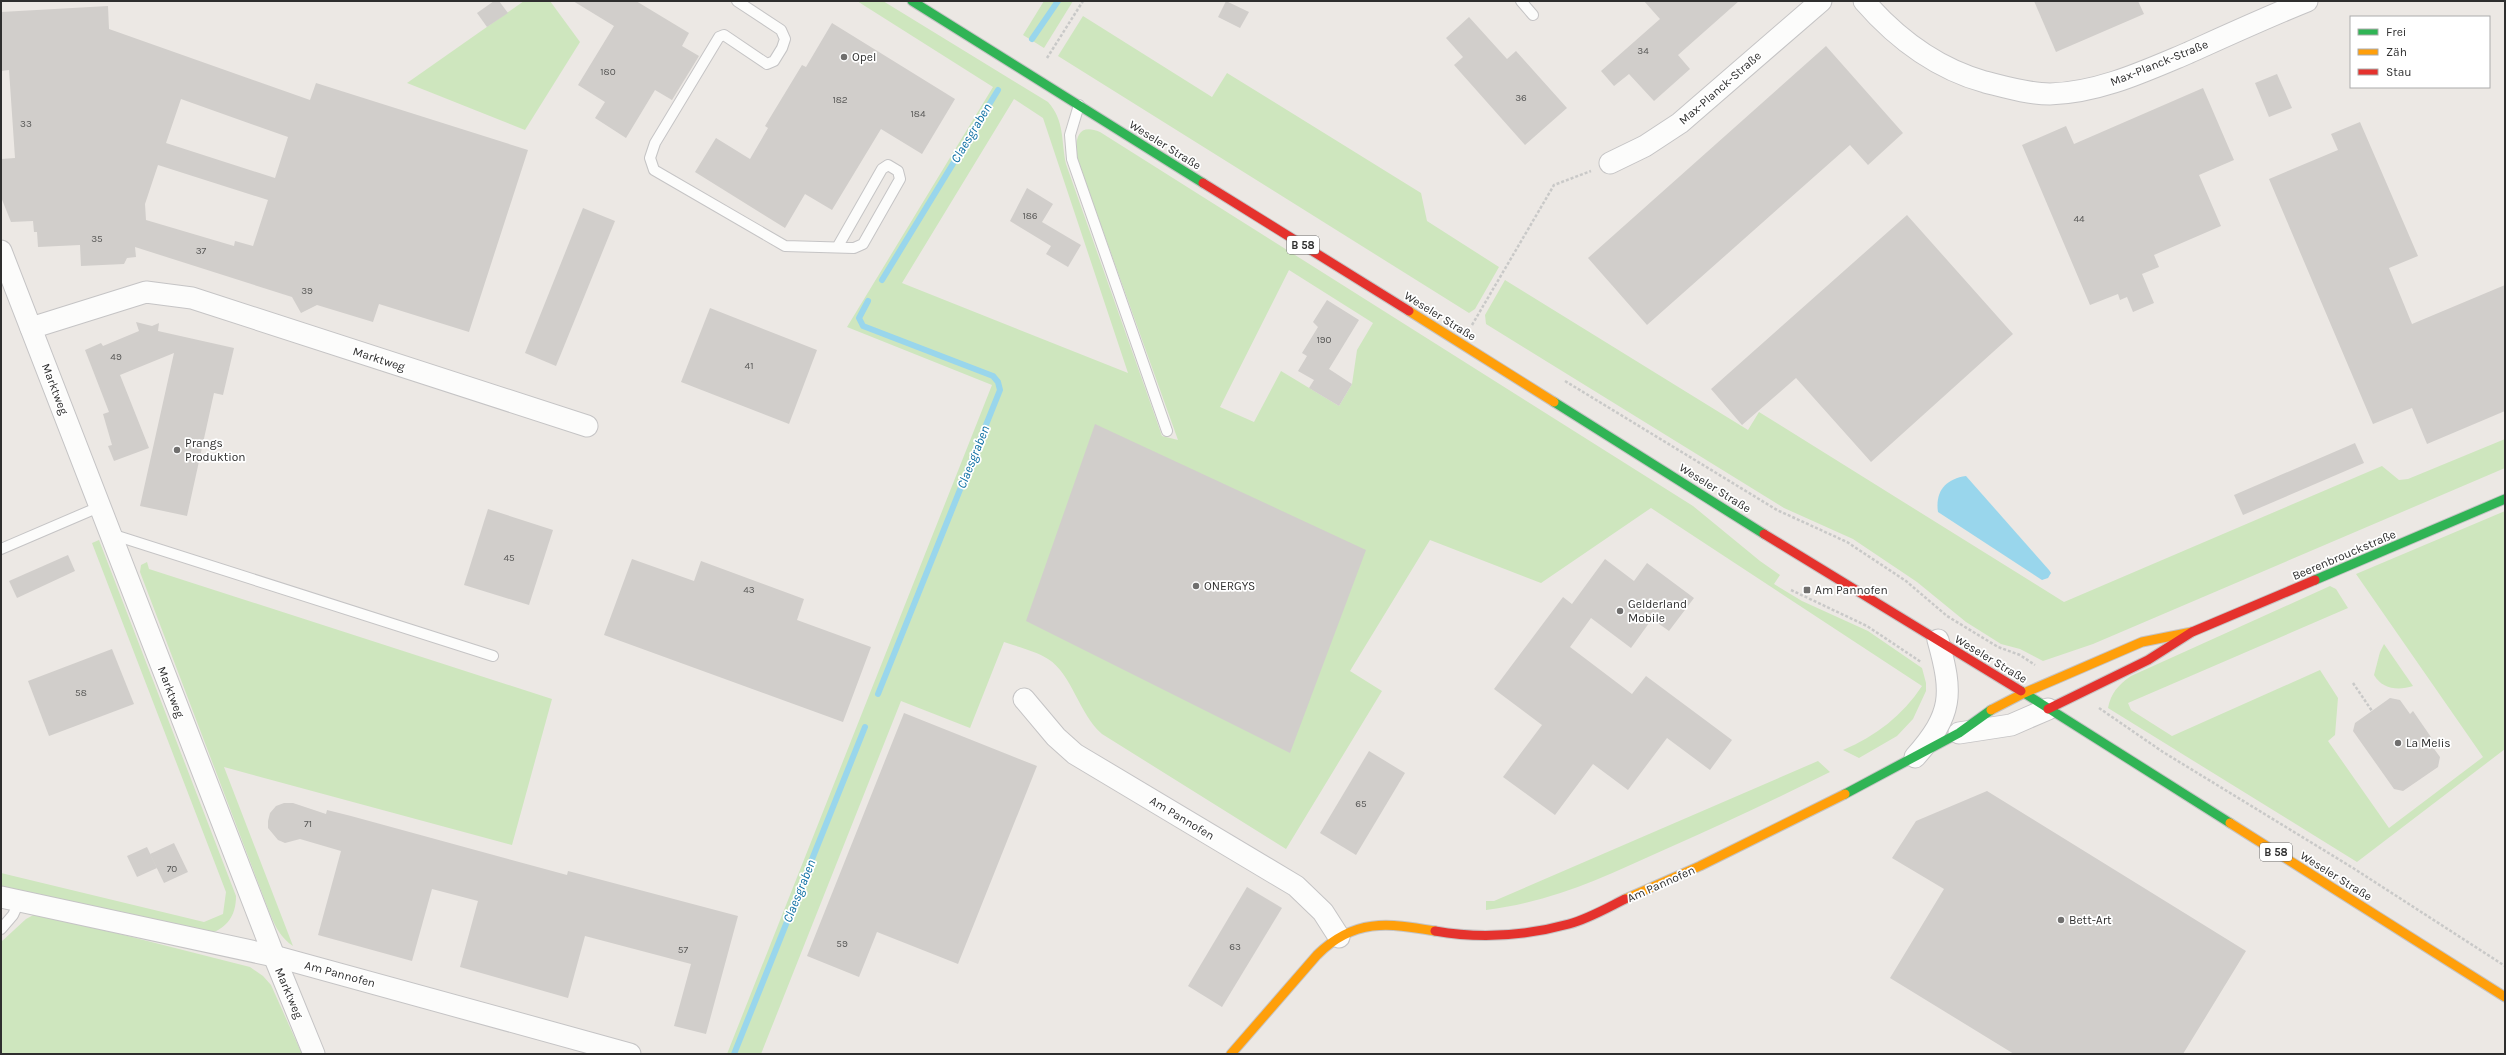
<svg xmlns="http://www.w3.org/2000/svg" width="2506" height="1055" viewBox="0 0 2506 1055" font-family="Karla,sans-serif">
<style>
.green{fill:#cee6be;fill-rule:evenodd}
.water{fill:#99d6ec}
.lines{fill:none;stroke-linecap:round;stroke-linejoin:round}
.stream{stroke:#99d6ec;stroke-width:6}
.building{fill:#d1cecb;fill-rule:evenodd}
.lane-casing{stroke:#c5c4c5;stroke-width:12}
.street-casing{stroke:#c5c4c5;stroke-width:23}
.fast-casing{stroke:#c5c4c5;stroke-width:11}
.slow-casing{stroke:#c5c4c5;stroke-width:11}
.jam-casing{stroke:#c5c4c5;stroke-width:11}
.path{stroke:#c9c9c8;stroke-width:2.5;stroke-dasharray:3 2;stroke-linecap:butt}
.lane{stroke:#fcfcfb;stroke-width:10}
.street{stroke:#fcfcfb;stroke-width:21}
.fast{stroke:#30b455;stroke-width:9}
.slow{stroke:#ff9f0a;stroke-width:9}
.jam{stroke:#e5322d;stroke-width:9}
.poi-dot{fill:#706f6e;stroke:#fff;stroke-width:1.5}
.labels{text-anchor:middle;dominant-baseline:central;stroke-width:3.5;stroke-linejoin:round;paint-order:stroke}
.number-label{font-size:10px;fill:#585857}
.shield{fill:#fff;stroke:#6d6d6d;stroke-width:1}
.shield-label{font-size:11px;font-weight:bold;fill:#2e2e2e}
.poi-label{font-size:12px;fill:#2e2e2e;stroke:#fff;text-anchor:start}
.street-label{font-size:12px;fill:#2e2e2e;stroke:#fff}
.water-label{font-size:13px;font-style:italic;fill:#0d6fa3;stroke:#fff}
</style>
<rect width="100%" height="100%" fill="#ece8e4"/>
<!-- green -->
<g class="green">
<polygon points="524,1 550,1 580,42 525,130 407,83"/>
<path d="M857 1H883L1048 102C1065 121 1061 141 1066 164L1162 436 1178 440 1078 161C1074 142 1076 122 1100 132L1693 506 1760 561 1780 575 1774 584 1802 601 1868 631 1922 668 1926 683V691L1913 719 1897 736 1859 758 1843 750C1876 736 1903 715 1922 686L1651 508 1541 583 1430 540 1350 671 1382 691 1286 849 1102 734C1079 714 1072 674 1048 659 1036 651 1018 647 1004 642L970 728 901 701 761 1054H727L992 385 847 327 993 87ZM1014 99 1043 118 1128 373 902 283ZM1289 270 1373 323 1357 350 1352 384 1339 406 1281 371 1254 422 1220 407Z"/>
<polygon points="1044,1 1073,1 1044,48 1023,35"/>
<polygon points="1083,16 1212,97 1227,73 1421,193 1427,221 1499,267 1475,309 1469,313 1058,56"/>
<polygon points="1505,280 1748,430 1759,412 2064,602 2382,466 2399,480 2408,479 2505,439 2505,468 2093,644 2043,661 2020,649 2001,644 1966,622 1917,582 1853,539 1784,508 1486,324 1485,315"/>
<path d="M2505 511V749L2357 862 2108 708C2111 693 2118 685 2131 676L2330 586 2336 589 2348 608 2128 703 2131 710 2172 736 2320 670 2338 698 2335 735 2328 741 2389 828 2483 757 2356 574Z"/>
<path d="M99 540 236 896C236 916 227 928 209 934L1 887V873L204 922 223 914 226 892 92 543Z"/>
<path d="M147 562 149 569 552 699 512 845 224 767 293 946C281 938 276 928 270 914L140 572 141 565Z"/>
<path d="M2384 644 2413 686C2398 691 2382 689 2374 675L2380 652Z"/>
<path d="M1818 761 1830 772C1776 799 1721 825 1666 849 1604 877 1555 901 1486 910V901H1494Z"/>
<polygon points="37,913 250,967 263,976 271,985 302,1054 1,1054 1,942 26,919"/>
</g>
<!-- water -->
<path class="water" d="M1966 476 2049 570 2051 573 2048 578 2042 580 1938 512C1935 492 1945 479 1966 476Z"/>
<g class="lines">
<!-- stream -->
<g class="stream">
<polyline points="1032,39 1058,1"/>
<polyline points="882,280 998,90"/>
<polyline points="868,301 859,318 863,326 993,376 998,382 1000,390 878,694"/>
<polyline points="734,1054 865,727"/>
</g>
</g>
<!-- building -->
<g class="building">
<polygon points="494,1 499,1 508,13 487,27 477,13"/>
<polygon points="573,1 636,1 689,33 682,46 699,56 672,100 655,90 626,138 595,118 605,102 578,85 614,26"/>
<polygon points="1226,1 1249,12 1240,28 1218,17"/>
<polygon points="1644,1 1739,1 1678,55 1690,69 1654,101 1629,74 1614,86 1601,71 1660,19"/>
<polygon points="2034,1 2138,1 2144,14 2056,52"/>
<path d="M108 6 109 29 310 100 316 83 528 150 469 332 379 304 373 322 317 305 301 313 292 297 135 247 136 257 127 258 124 264 81 266 80 245 38 247 37 232H34L33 221 11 222 1 197V159L15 158 9 70 1 71V12ZM181 99 288 137 275 178 166 143ZM158 165 268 200 253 246 235 241 234 246 146 220 145 204Z"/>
<polygon points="1469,17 1507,59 1516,51 1567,108 1525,145 1454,65 1463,57 1446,38"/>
<polygon points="832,23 955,99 922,154 881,129 832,210 805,194 785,228 695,172 716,138 750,159 768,128 765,126 802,65 806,67"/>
<polygon points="1826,46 1903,133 1868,165 1850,145 1647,325 1588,258"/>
<polygon points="2277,74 2292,108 2269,117 2255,83"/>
<polygon points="2203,88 2234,160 2199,175 2221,226 2154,255 2159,267 2142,274 2154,303 2133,312 2127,297 2120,300 2118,294 2090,305 2022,145 2066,126 2074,144"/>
<polygon points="2360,122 2418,256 2389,268 2412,324 2505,285 2505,411 2427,444 2412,408 2373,424 2269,179 2338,150 2331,134"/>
<polygon points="1027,188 1053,204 1042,222 1081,245 1068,267 1046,254 1051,246 1010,221"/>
<polygon points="583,208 615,221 556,366 525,353"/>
<polygon points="1907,215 2013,334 1871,462 1796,378 1742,425 1711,389"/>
<polygon points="1327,300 1359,320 1329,369 1352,384 1339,406 1309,388 1314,380 1298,371 1307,356 1302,353 1318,327 1313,322"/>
<polygon points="710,308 817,350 789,424 681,382"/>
<polygon points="136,322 152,326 159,323 158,331 234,348 223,395 214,393 187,516 140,506 174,353 120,375 149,448 114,461 108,446 112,445 103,414 109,412 85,350 101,343 103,346 139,331"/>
<polygon points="1095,424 1366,550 1290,753 1026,621"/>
<polygon points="2355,443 2364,463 2243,515 2234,495"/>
<polygon points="488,509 553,530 529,605 464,585"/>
<polygon points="68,555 75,571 17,598 9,581"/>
<polygon points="632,559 694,581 701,561 804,599 797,620 871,647 843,722 604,635"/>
<polygon points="1605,559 1634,581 1647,563 1694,598 1669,631 1652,619 1631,648 1591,618 1570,647 1632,694 1646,676 1732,740 1710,770 1667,738 1628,790 1593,764 1555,815 1503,777 1542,725 1494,689 1563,597 1572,604"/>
<polygon points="112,649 134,704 49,736 28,681"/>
<polygon points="2390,698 2400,700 2410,714 2413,711 2433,740 2429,742 2440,757 2438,767 2403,791 2394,789 2353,731 2355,723"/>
<polygon points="904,713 1037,766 958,964 877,932 859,977 807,956"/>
<polygon points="1369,751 1405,773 1356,855 1320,833"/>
<polygon points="1987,791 2246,951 2183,1054 2014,1054 1890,978 1944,889 1892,858 1916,821"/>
<polygon points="284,803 293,803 326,814 327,810 351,816 567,875 568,871 738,916 706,1034 674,1026 691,964 585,936 568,998 460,967 478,901 432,889 412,961 318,935 341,851 300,839 285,843 278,840 268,828 268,821 270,813 276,806"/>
<polygon points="174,843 188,872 164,883 150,854"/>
<polygon points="147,847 157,868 137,877 127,856"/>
<polygon points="1247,887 1282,908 1222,1007 1188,986"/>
</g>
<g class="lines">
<!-- lane casing -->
<g class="lane-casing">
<g id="lane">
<polyline points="737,1 781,30 785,39 782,48 774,61 767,64 724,35 719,37 655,143 650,158 654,170 785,246 854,248 863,244 900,179 898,171 888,165 882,169 838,246"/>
<polyline points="1521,1 1533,15"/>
<polyline points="1079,105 1070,135 1072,159 1167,431"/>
<polyline points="111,534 493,656"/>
<polyline points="1,549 99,507"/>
<polyline points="1,929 13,915 19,902"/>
</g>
</g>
<!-- street casing -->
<g class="street-casing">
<g id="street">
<path d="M1864 1C1897 39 1935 68 1985 82 2005 87 2028 94 2050 94 2098 93 2145 71 2188 53 2228 35 2267 17 2307 1"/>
<polyline points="1610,163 1645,146 1680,123 1821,1"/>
<polyline points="1,251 274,956 314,1054"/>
<polyline points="31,328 146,292 192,298 587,426"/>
<polyline points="1024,699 1056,737 1075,754 1296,886 1323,912 1339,937"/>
<polyline points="1959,733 2011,725 2048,709"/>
<path d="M1915 757C1953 714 1953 694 1938 640"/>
<polyline points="1,897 274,956 630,1054"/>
</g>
</g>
<!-- fast casing -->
<g class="fast-casing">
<g id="fast">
<polyline points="912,1 1203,183"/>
<polyline points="1554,402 1764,534"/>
<polyline points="2315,580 2505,499"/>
<polyline points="2021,691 2230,823"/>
<polyline points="1845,794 1959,733 1991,710"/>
</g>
</g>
<!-- slow casing -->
<g class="slow-casing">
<g id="slow">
<polyline points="1409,311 1554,402"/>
<polyline points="1991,710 2024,693 2142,642 2192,632"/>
<polyline points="2230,823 2505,997"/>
<polyline points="1625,899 1700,866 1845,794"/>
<path d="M1231 1054 1317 955C1354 918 1388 923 1435 931"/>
</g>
</g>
<!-- jam casing -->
<g class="jam-casing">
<g id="jam">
<polyline points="1203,183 1409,311"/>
<polyline points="1764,534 2021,691"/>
<polyline points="2048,709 2148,660 2192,632 2315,580"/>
<path d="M1435 931C1480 939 1525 936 1569 924 1588 919 1607 908 1625 899"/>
</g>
</g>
<!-- path -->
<g class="path">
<polyline points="1047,58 1083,1"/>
<polyline points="1472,325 1554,185 1591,171"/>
<polyline points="1565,381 1777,510 1847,542 1906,581 1947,616 1998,647 2020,655 2035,665"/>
<polyline points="1791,590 1867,626 1921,662"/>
<polyline points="2353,683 2372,711"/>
<polyline points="2099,708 2163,752 2353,868 2505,966"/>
</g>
<!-- lane -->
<use href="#lane" class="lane"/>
<!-- street -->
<use href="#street" class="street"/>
<!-- fast -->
<use href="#fast" class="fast"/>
<!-- slow -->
<use href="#slow" class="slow"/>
<!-- jam -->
<use href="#jam" class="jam"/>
</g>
<!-- markers -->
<g class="poi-dot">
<circle cx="844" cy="57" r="4"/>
<circle cx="177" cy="450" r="4"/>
<circle cx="1196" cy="586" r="4"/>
<rect x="1803" y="586" width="8" height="8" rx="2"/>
<circle cx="1620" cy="611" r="4"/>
<circle cx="2398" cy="743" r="4"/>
<circle cx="2061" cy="920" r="4"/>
</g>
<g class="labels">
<!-- number labels -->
<g class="number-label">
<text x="1643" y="51">34</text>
<text x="608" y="72">180</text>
<text x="1521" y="98">36</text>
<text x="840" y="100">182</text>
<text x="918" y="114">184</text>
<text x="26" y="124">33</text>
<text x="1030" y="216">186</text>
<text x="2079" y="219">44</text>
<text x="97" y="239">35</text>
<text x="201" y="251">37</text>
<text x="307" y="291">39</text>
<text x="1324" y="340">190</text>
<text x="116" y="357">49</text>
<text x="749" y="366">41</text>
<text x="509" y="558">45</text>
<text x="749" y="590">43</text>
<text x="81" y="693">58</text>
<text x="1361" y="804">65</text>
<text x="308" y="824">71</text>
<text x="172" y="869">70</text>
<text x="842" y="944">59</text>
<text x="1235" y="947">63</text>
<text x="683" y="950">57</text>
</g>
<!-- shield labels -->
<g class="shield">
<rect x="1287" y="236" width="32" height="18" rx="3"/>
<rect x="2260" y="843" width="32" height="18" rx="3"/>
</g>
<g class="shield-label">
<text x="1303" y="245">B 58</text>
<text x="2276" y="852">B 58</text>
</g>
<!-- poi labels -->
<g class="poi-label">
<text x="852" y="57">Opel</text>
<text x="185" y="443">Prangs<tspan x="185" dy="14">Produktion</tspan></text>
<text x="1204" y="586">ONERGYS</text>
<text x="1815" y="590">Am Pannofen</text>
<text x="1628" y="604">Gelderland<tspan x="1628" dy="14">Mobile</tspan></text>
<text x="2406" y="743">La Melis</text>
<text x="2069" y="920">Bett-Art</text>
</g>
<!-- street labels -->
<g class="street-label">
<text transform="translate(2159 63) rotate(-22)">Max-Planck-Straße</text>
<text transform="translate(1720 88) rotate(-41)">Max-Planck-Straße</text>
<text transform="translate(1165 145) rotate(32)">Weseler Straße</text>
<text transform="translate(1440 316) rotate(32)">Weseler Straße</text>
<text transform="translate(379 359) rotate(18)">Marktweg</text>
<text transform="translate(55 389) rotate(69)">Marktweg</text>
<text transform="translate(1715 488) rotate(32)">Weseler Straße</text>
<text transform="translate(2344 555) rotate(-23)">Beerenbrouckstraße</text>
<text transform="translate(1991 659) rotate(31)">Weseler Straße</text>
<text transform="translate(171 692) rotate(69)">Marktweg</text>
<text transform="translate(1182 818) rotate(31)">Am Pannofen</text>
<text transform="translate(2336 876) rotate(32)">Weseler Straße</text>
<text transform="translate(1661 884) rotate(-24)">Am Pannofen</text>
<text transform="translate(340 974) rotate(15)">Am Pannofen</text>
<text transform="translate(289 993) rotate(67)">Marktweg</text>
</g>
<!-- water labels -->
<g class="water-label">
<text transform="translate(971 133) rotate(-59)">Claesgraben</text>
<text transform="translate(973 457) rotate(-68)">Claesgraben</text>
<text transform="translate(799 891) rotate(-68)">Claesgraben</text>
</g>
</g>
<!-- border -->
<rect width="2506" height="1055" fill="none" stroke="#2e2e2e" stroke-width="4"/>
<!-- legend -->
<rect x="2350" y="16" width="140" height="72" fill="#ffffff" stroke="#ababab"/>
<rect x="2358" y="29" width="20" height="6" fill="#30b455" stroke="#ababab"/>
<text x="2386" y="36" font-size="12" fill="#2e2e2e">Frei</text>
<rect x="2358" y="49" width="20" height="6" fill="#ff9f0a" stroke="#ababab"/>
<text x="2386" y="56" font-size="12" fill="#2e2e2e">Zäh</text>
<rect x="2358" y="69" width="20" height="6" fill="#e5322d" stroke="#ababab"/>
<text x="2386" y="76" font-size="12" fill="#2e2e2e">Stau</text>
</svg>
